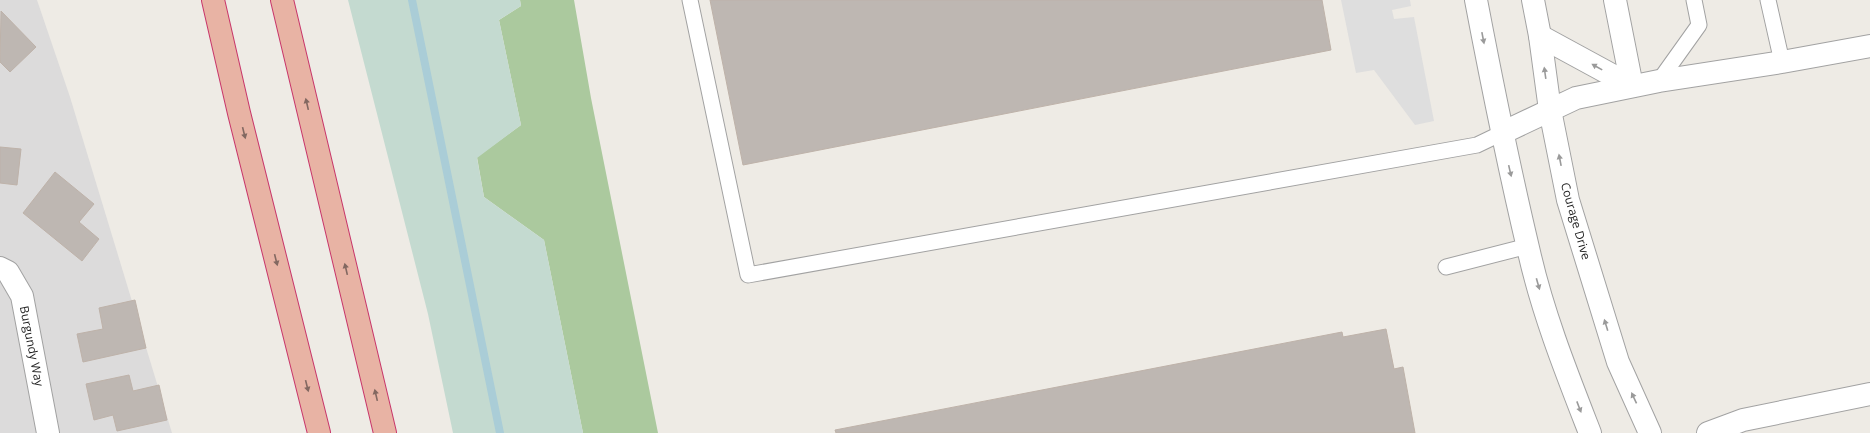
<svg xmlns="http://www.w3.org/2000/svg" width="1870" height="433" viewBox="0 0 1870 433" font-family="'Open Sans',sans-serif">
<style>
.residential{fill:#dcdbdb}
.forest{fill:#abc99e}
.wetland{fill:#c4dad0}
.parking{fill:#dedede}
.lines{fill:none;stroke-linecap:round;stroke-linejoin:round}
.stream{stroke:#aacdd7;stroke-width:8}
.building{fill:#beb7b2;stroke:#beb2a9}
.service-casing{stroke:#a2a2a2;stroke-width:17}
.minor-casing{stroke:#a2a2a2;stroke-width:24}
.tertiary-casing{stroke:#a2a2a2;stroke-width:24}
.trunk-casing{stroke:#c8366a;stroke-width:24}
.service{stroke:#fff;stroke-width:15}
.minor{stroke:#fff;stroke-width:22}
.tertiary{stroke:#fff;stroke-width:22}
.trunk{stroke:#e8b3a4;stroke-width:22}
.oneway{fill:#9a9a9a}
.oneway2{fill:#836861}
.labels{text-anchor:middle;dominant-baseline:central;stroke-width:3;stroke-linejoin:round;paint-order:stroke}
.street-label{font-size:12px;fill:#1e1e1e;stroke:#fff}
</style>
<rect width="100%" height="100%" fill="#eeebe5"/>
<!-- residential -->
<polygon class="residential" points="0,0 37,0 70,97 172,433 0,433"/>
<!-- forest -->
<polygon class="forest" points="520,0 574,0 591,98 658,433 583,433 544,240 484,197 477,157 521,125 499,20 521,6"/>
<!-- wetland -->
<polygon class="wetland" points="348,0 520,0 521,6 499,20 521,125 477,158 484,197 544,240 583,433 453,433 428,314"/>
<!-- parking -->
<polygon class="parking" points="1341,0 1410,0 1411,6 1392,10 1394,19 1414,17 1434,121 1415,125 1374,70 1356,73"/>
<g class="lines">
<!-- stream -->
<polyline class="stream" points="412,0 500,433"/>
</g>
<!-- building -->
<g class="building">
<polygon points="710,0 1322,0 1331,50 743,165"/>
<polygon points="1,11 36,47 10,72 0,62"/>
<polygon points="0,147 21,149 17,185 0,183"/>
<polygon points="55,172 94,204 79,222 99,239 82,261 23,213"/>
<polygon points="135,300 146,348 83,362 77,334 103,329 99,308"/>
<polygon points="1386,329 1394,369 1403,367 1415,433 836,433 835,430 1342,332 1343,337"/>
<polygon points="129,375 133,391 159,385 167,420 117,431 113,415 94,420 86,384"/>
</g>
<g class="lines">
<!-- service casing -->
<g class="service-casing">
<g id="service">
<polyline points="690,0 748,275 1477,145 1502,133"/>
<polyline points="1768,0 1782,62"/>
<polyline points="1659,81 1699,25 1694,0"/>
<polyline points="1446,267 1528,246"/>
</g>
</g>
<!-- minor casing -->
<g class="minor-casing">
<g id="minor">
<polyline points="1615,0 1632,86"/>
<polyline points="1540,36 1632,86"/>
<polyline points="1502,133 1576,98 1659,81 1782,62 1870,46"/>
<polyline points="0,268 8,272 22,296 48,433"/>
<polyline points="1708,433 1743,420 1870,394"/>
</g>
</g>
<!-- tertiary casing -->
<g class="tertiary-casing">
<g id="tertiary">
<path d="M1476 0C1492 84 1509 168 1529 252 1543 314 1567 374 1590 433"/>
<polyline points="1533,0 1540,36 1550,110 1568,200 1618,362 1650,433"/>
</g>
</g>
<!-- trunk casing -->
<g class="trunk-casing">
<g id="trunk">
<polyline points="213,0 239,113 319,433"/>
<polyline points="282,0 385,433"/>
</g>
</g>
<!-- service -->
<use href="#service" class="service"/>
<!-- minor -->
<use href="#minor" class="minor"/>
<!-- tertiary -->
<use href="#tertiary" class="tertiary"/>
<!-- trunk -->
<use href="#trunk" class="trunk"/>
</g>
<!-- one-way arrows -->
<defs><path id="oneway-solid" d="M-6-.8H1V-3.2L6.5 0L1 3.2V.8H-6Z"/></defs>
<g class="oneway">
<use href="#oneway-solid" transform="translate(1483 38) rotate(79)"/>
<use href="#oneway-solid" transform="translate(1597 67) rotate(-151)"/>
<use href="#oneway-solid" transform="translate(1545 73) rotate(-98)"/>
<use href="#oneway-solid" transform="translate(1560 160) rotate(-101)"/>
<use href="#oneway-solid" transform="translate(1510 171) rotate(77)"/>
<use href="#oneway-solid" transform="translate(1538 284) rotate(74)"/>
<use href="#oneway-solid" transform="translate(1606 325) rotate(-107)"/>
<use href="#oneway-solid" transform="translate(1634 398) rotate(-115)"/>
<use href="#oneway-solid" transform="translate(1579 407) rotate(69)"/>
</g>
<g class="oneway2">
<use href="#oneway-solid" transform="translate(307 104) rotate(-103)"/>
<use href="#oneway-solid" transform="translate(244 133) rotate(76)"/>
<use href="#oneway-solid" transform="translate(276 260) rotate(76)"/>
<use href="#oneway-solid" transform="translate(346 269) rotate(-103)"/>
<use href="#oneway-solid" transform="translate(307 386) rotate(76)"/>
<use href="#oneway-solid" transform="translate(376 395) rotate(-103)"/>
</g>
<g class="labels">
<!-- street labels -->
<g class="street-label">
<text transform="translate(1576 221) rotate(74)">Courage Drive</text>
<text transform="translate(32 346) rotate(79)">Burgundy Way</text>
</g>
</g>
</svg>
